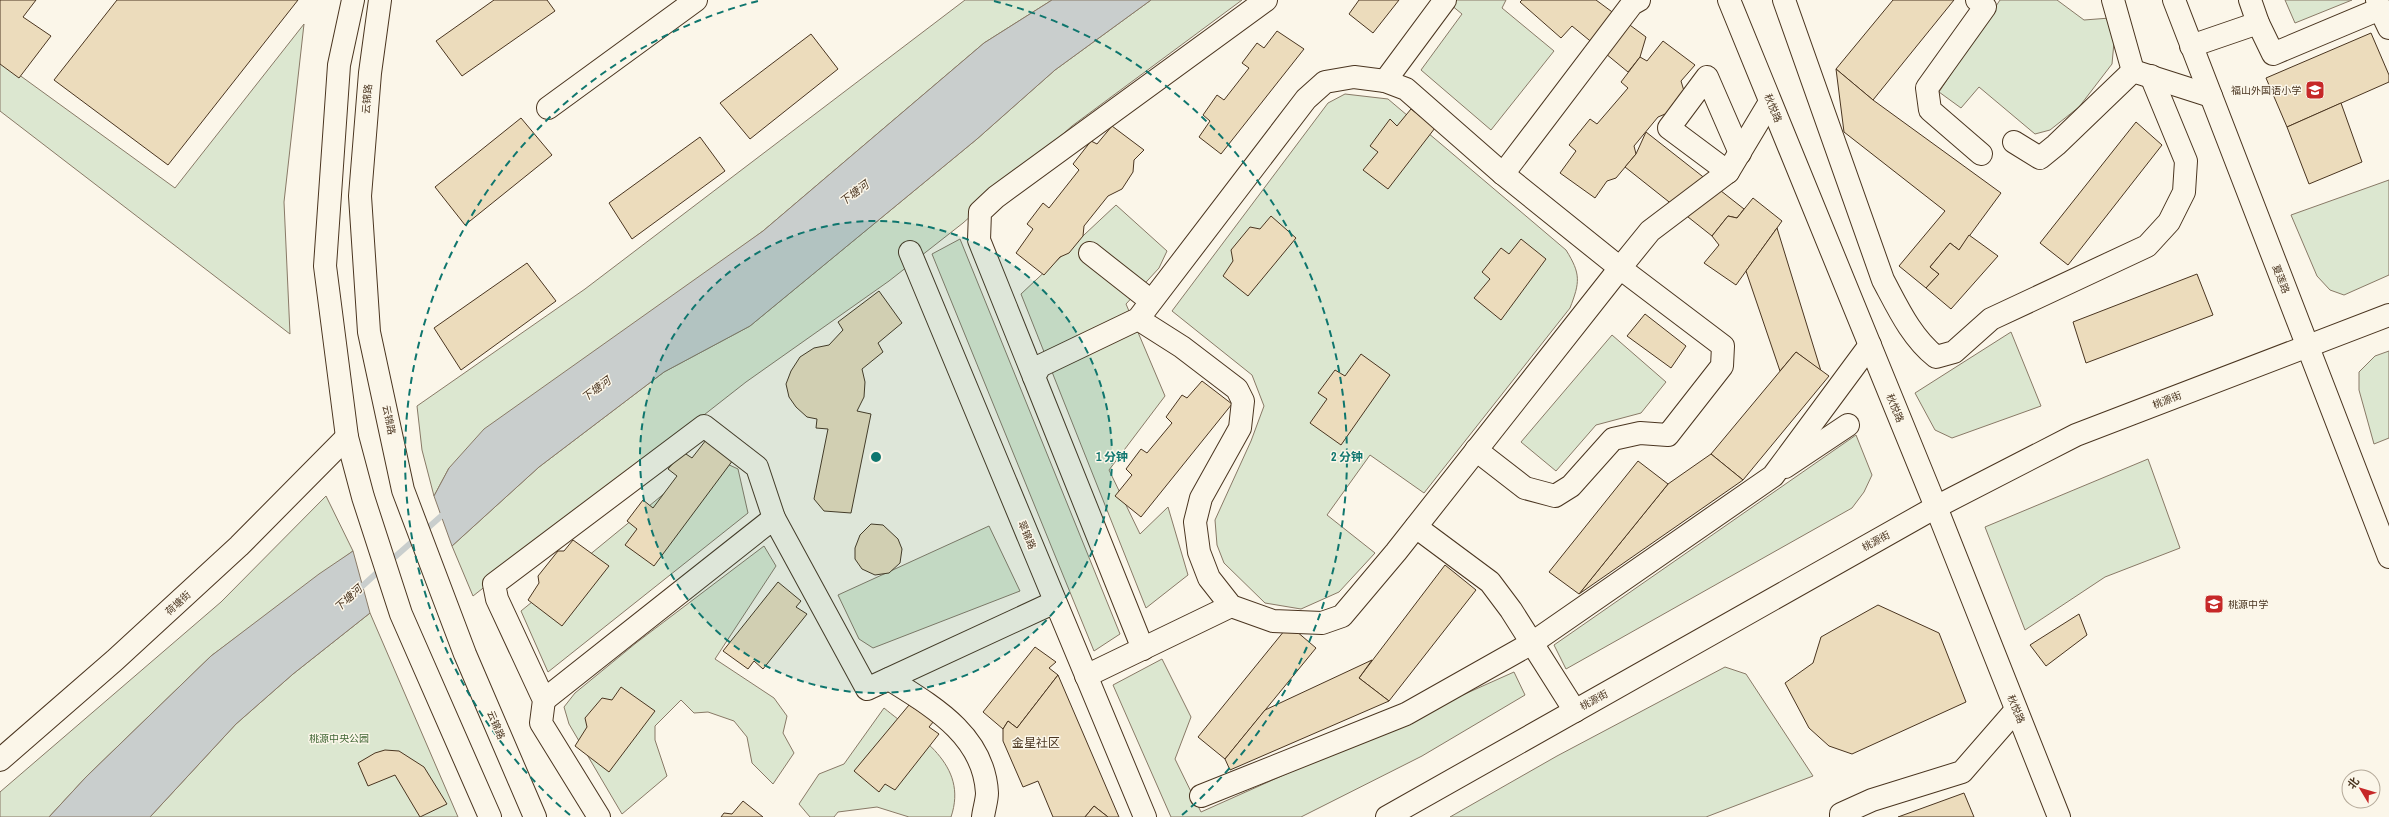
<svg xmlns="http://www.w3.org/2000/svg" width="2389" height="817" viewBox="0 0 2389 817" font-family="'Archivo Narrow','Noto Sans SC',sans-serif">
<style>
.green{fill:#dce7d0;stroke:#887966}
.water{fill:#c9cecd;stroke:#887966}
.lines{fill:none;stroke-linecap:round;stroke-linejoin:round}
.stream{stroke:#c9cecd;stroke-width:6}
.building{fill:#ecdcbc;stroke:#4a3520}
.minor-casing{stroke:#4a3520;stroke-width:24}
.major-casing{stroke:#4a3520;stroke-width:24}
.minor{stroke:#fbf6e9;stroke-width:22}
.major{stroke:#fbf6e9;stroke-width:22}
.ring{fill:none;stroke:#0f766e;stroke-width:2;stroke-dasharray:7 5}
.labels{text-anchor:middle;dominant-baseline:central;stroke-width:3;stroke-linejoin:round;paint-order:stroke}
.poi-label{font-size:10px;fill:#4a3520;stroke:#fbf6e9;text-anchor:end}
.street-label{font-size:10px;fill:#4a3520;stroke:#fbf6e9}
.park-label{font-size:10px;fill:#436837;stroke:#fbf6e9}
.water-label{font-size:11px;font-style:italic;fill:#4a3520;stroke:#fbf6e9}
.quarter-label{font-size:12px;fill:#4a3520;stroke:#fbf6e9}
.centre{fill:#0f766e;stroke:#fbf6e9;stroke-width:2}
.ring-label{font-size:12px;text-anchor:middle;font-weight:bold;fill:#0f766e;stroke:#fbf6e9;stroke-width:3;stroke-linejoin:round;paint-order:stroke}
</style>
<rect width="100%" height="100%" fill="#fbf6e9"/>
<!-- green -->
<g class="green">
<polygon points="965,0 1052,0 984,43 763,231 449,468 434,496 422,450 417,406 585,289"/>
<polygon points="1151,0 1242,0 1072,126 963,223 889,281 746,382 473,596 452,546 539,467 664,372 750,326 977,139 1055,70"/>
<polygon points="1445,0 1506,0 1502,8 1554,51 1491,130 1421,70 1462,14"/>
<polygon points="2000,0 2057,0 2084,20 2110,18 2114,42 2112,64 2079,107 2050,130 2035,134 1979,87 1961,108 1939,92"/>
<polygon points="2285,0 2352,0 2295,23"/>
<polygon points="304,24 284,202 290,334 0,111 0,61 175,188"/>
<path d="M1345 94 1388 99 1566 250C1581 274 1580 282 1570 308L1424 493 1370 455 1327 515 1375 553 1339 592 1301 609 1265 603 1224 563 1217 545 1215 520 1251 441 1264 406 1252 375 1172 311 1328 103Z"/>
<polygon points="2389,180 2389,275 2344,295 2330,290 2317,276 2291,215"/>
<polygon points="1116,205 1167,251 1159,268 1126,304 1165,396 1109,470 1140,534 1168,507 1188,575 1146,608 1021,294"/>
<polygon points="960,239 1120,634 1094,651 932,254"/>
<polygon points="2011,332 2041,406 1952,438 1935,430 1915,393"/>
<polygon points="1612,335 1666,382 1641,413 1596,425 1556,471 1521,442"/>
<polygon points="2389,351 2389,438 2374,444 2359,390 2359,372 2375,356"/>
<polygon points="1856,435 1872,475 1864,492 1852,508 1566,669 1554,645"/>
<polygon points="710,456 738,469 748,513 548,672 521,611"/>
<polygon points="2148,459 2180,548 2105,577 2025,630 1985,527"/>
<polygon points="326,496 353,551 211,656 86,777 49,817 0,817 0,792 221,602"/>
<polygon points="989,526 1020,591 873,648 859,639 838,595"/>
<polygon points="764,546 776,566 715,659 774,698 787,716 783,733 794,753 773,784 752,763 747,737 734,721 708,712 694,713 681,700 655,726 655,740 667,776 622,814 569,724 564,707 575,693 636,643"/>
<polygon points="370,613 458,817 150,817 236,724 293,674"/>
<polygon points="1162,659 1191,717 1175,759 1201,812 1514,672 1525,695 1422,756 1301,817 1171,817 1113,685"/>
<polygon points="1725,667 1746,674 1813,776 1706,817 1450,817 1557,756"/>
<path d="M884 708C919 737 969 764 951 817H909L877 807 838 812 834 817H810L799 804 819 774 844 764Z"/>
</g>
<!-- water -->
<g class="water">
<polygon points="1052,0 1151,0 1055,70 977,139 750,326 664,372 539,467 452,546 434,496 449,468 484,429 763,231 984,43"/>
<polygon points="353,551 370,613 293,674 236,724 150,817 49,817 86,777 211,656 319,574"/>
</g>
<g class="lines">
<!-- stream -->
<g class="stream">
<polyline points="388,563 447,511"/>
<polyline points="357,591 381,569"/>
</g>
</g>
<!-- building -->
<g class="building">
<polygon points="0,0 36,0 23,17 51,36 19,78 0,64"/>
<polygon points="117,0 298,0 168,165 54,80"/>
<polygon points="494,0 547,0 555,11 462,76 436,41"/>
<polygon points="1359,0 1399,0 1373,33 1349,14"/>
<polygon points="1522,0 1596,0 1646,37 1640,57 1628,72 1572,26 1561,38 1520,2"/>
<polygon points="1893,0 1954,0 1873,100 1836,69"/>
<polygon points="1277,31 1304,49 1221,154 1199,137 1210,121 1203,115 1217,95 1224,100 1249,68 1242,63 1257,43 1264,48"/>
<polygon points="2371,33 2389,75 2389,82 2287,127 2266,78"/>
<polygon points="811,34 838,69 750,139 720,103"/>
<polygon points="1663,41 1695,65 1681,81 1684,91 1670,112 1658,117 1634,146 1636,154 1616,178 1607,181 1595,198 1560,173 1576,151 1569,145 1590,119 1597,124 1628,88 1621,82 1640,57 1647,61"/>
<polygon points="1836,69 1873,100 2001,193 1959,250 1950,243 1930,267 1939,274 1926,288 1899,266 1945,211 1844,132"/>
<polygon points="2341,103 2362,162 2309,184 2287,127"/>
<polygon points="1411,109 1435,128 1388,189 1363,170 1378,152 1370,146 1390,119 1397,126"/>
<polygon points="521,118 552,155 465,225 435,187"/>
<polygon points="2136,122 2162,145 2068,265 2040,243"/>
<polygon points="1112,126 1144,150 1134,160 1133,172 1122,189 1108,196 1084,226 1083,236 1069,253 1060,257 1044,275 1016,253 1033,229 1027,224 1043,203 1049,208 1079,170 1073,164 1091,141 1097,144"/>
<polygon points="1646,132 1744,209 1737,218 1728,216 1712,236 1625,167 1636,154"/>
<polygon points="700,137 725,171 632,239 609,203"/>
<polygon points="1753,198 1782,221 1736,285 1704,263 1719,245 1712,236 1728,216 1737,218"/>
<polygon points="1271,216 1296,238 1248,296 1223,276 1233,261 1231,250 1250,227 1260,229"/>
<polygon points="1777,228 1821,371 1796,352 1780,371 1746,271"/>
<polygon points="1969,235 1998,256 1951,309 1926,288 1939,274 1930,267 1950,243 1959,250"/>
<polygon points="1521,239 1546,259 1501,320 1474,298 1490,279 1482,272 1501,248 1509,254"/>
<polygon points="527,263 556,301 461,370 434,328"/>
<polygon points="2197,274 2213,315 2086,363 2073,322"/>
<polygon points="879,291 902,323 878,343 883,352 862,369 865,382 864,397 857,411 871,414 851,513 824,511 814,499 828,429 816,428 817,419 807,417 796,407 789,397 786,384 791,371 800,357 814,348 829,345 843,330 838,322"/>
<polygon points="1645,314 1686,346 1671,368 1627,336"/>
<polygon points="1796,352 1829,376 1743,480 1711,454"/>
<polygon points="1361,354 1390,375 1341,445 1310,423 1327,399 1318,393 1335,370 1345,376"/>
<polygon points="1202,381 1232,404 1141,517 1115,496 1132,475 1126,469 1141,449 1147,453 1172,423 1166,417 1182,395 1187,398"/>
<polygon points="706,440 733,460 654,566 625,545 637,529 627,521 643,500 653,508 677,476 668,469 683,452 692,458"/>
<polygon points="1711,454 1743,480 1579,594 1668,484"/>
<polygon points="1638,461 1668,484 1579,594 1549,572"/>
<polygon points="871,524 883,525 898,539 902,549 900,563 889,573 875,575 862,569 855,559 855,548 860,535"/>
<polygon points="573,540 609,566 562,626 528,600 539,583 538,576 558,551 564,551"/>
<polygon points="1445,565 1476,590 1389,701 1359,678"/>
<polygon points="778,582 801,601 796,607 807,614 763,669 754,661 748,669 723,651"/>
<polygon points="1878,605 1939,633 1966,702 1852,754 1829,746 1809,728 1785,683 1813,663 1821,637"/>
<polygon points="2079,614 2087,635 2046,666 2030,645"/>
<polygon points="1289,625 1316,648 1225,759 1198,737"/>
<polygon points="1035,647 1056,662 1049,668 1058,675 1017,728 1008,721 1003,729 983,712"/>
<polygon points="1372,660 1359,678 1389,701 1230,770 1225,759 1265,710"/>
<polygon points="1058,675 1119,817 1108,817 1094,806 1085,817 1053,817 1038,781 1023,787 1003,741 1003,729 1008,721 1017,728"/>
<polygon points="621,687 655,711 609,772 575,746 587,727 585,718 602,698 612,700"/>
<polygon points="909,705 934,721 929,727 939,734 895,790 885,784 879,792 854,771"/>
<polygon points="385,750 399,751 424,767 447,804 420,817 395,775 368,786 358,763 375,753"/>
<polygon points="1964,793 1974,817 1898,817"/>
<polygon points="743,801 763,817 721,817 724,813 732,814"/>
<polygon points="1094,806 1108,817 1085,817"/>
</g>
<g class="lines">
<!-- minor casing -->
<g class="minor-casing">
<g id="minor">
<polyline points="1729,0 1936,507 2059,817"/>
<path d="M1784 0 1883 280C1898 308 1911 337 1936 357L1954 352 1991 319 2147 246 2169 222 2184 192 2186 161 2151 76"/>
<polyline points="1977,0 1985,7 1927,88 1930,110 1981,154"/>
<polyline points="2113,0 2133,71"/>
<polyline points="2174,0 2389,557"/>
<polyline points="2250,0 2258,23 2273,54 2380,9 2377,0"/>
<polyline points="2380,9 2389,28"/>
<polyline points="2191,46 2258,23"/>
<polyline points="1385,81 1445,0"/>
<polyline points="548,108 696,0"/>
<polyline points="2014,142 2040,158 2056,145 2133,71 2211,96"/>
<polyline points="1728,172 1669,128 1707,77 1740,153"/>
<polyline points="1503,174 1632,4 1639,0"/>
<polyline points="910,252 1145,817"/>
<polyline points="1090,253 1151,301"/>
<polyline points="1138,319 1182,347 1237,389 1243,401 1240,428 1201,498 1195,522 1199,552 1209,578 1231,606 1273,621 1322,623 1342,616 1396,552 1620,268 1503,174 1406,89 1385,81 1354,77 1325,82 1306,99 1138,319 1040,366 1034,377 1143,649"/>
<polyline points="1034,377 979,240 980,212 996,197 1266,0"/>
<polyline points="1476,450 1525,488 1555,496 1571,486 1613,439 1640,433 1668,435 1722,366 1723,346 1620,268 1650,231 1728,172 1770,102"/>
<polyline points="1785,467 1848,425"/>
<polyline points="1416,527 1490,582 1511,610 1575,711"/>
<polyline points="1086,676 1231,606"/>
<path d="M889 679C932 706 984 735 987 793 987 800 984 809 983 817"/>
<polyline points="544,700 774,518 867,689 1055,602"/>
<polyline points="0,760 115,660 239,546 347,437"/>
<polyline points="1201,796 1406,714 1532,643 1773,476 1870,345"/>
<polyline points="599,817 541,723 544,700 497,599 494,584 704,426 757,467 774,518"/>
<polyline points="1387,817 1936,507 2076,435 2389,315"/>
<polyline points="1841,817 1841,814 1872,800 1962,772 2016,710"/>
</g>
</g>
<!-- major casing -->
<g class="major-casing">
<g id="major">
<polyline points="353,0 339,65 325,266 347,437 363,497 401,614 490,817"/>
<polyline points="380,0 370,73 360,196 369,332 403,490 465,654 535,817"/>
</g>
</g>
<!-- minor -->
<use href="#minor" class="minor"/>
<!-- major -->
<use href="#major" class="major"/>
</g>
<!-- distance rings -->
<circle cx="876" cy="457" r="236" fill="#0f766e" fill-opacity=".12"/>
<g class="ring">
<circle cx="876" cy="457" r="236"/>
<path d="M570 815A471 471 0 0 1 758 1M994 1A471 471 0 0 1 1182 815"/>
</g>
<!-- icons -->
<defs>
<g id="school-square" transform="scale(1)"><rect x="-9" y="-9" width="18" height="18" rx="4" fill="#c62828" stroke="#fbf6e9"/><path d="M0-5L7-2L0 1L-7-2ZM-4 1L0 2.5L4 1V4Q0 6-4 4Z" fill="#fff"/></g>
</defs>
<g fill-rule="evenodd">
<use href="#school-square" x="2315" y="90"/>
<use href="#school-square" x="2214" y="604"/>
</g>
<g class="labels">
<!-- poi labels -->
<g class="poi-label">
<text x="2301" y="90">福山外国语小学</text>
<text x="2228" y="604" text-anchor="start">桃源中学</text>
</g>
<!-- street labels -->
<g class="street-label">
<text transform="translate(367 99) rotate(-85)">云锦路</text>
<text transform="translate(1773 108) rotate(68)">秋悦路</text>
<text transform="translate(2281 279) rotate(69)">夏莲路</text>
<text transform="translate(2167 400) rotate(-21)">桃源街</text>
<text transform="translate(1895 408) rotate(68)">秋悦路</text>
<text transform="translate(389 420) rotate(78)">云锦路</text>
<text transform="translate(1027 535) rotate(67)">翠锦路</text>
<text transform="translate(1876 541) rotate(-29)">桃源街</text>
<text transform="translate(178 603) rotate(-42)">荷塘街</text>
<text transform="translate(1594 700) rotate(-29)">桃源街</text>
<text transform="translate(2016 709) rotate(68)">秋悦路</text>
<text transform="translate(496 725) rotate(67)">云锦路</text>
</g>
<!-- park labels -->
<g class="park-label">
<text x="339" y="738">桃源中央公园</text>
</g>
<!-- water labels -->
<g class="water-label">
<text transform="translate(854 193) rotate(-37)">下塘河</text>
<text transform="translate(596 389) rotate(-37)">下塘河</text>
<text transform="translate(348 598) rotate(-42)">下塘河</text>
</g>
<!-- quarter labels -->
<g class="quarter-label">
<text x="1036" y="743">金星社区</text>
</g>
</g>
<circle cx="876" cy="457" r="6" class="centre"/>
<g class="ring-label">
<text x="1112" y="461">1 分钟</text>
<text x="1347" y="461">2 分钟</text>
</g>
<!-- north arrow -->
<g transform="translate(2361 789) rotate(308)"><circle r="19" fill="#fbf6e9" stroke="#b4a999"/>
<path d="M0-3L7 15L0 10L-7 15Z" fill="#c62828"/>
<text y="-6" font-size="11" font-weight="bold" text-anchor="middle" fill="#4a3520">北</text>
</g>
</svg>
